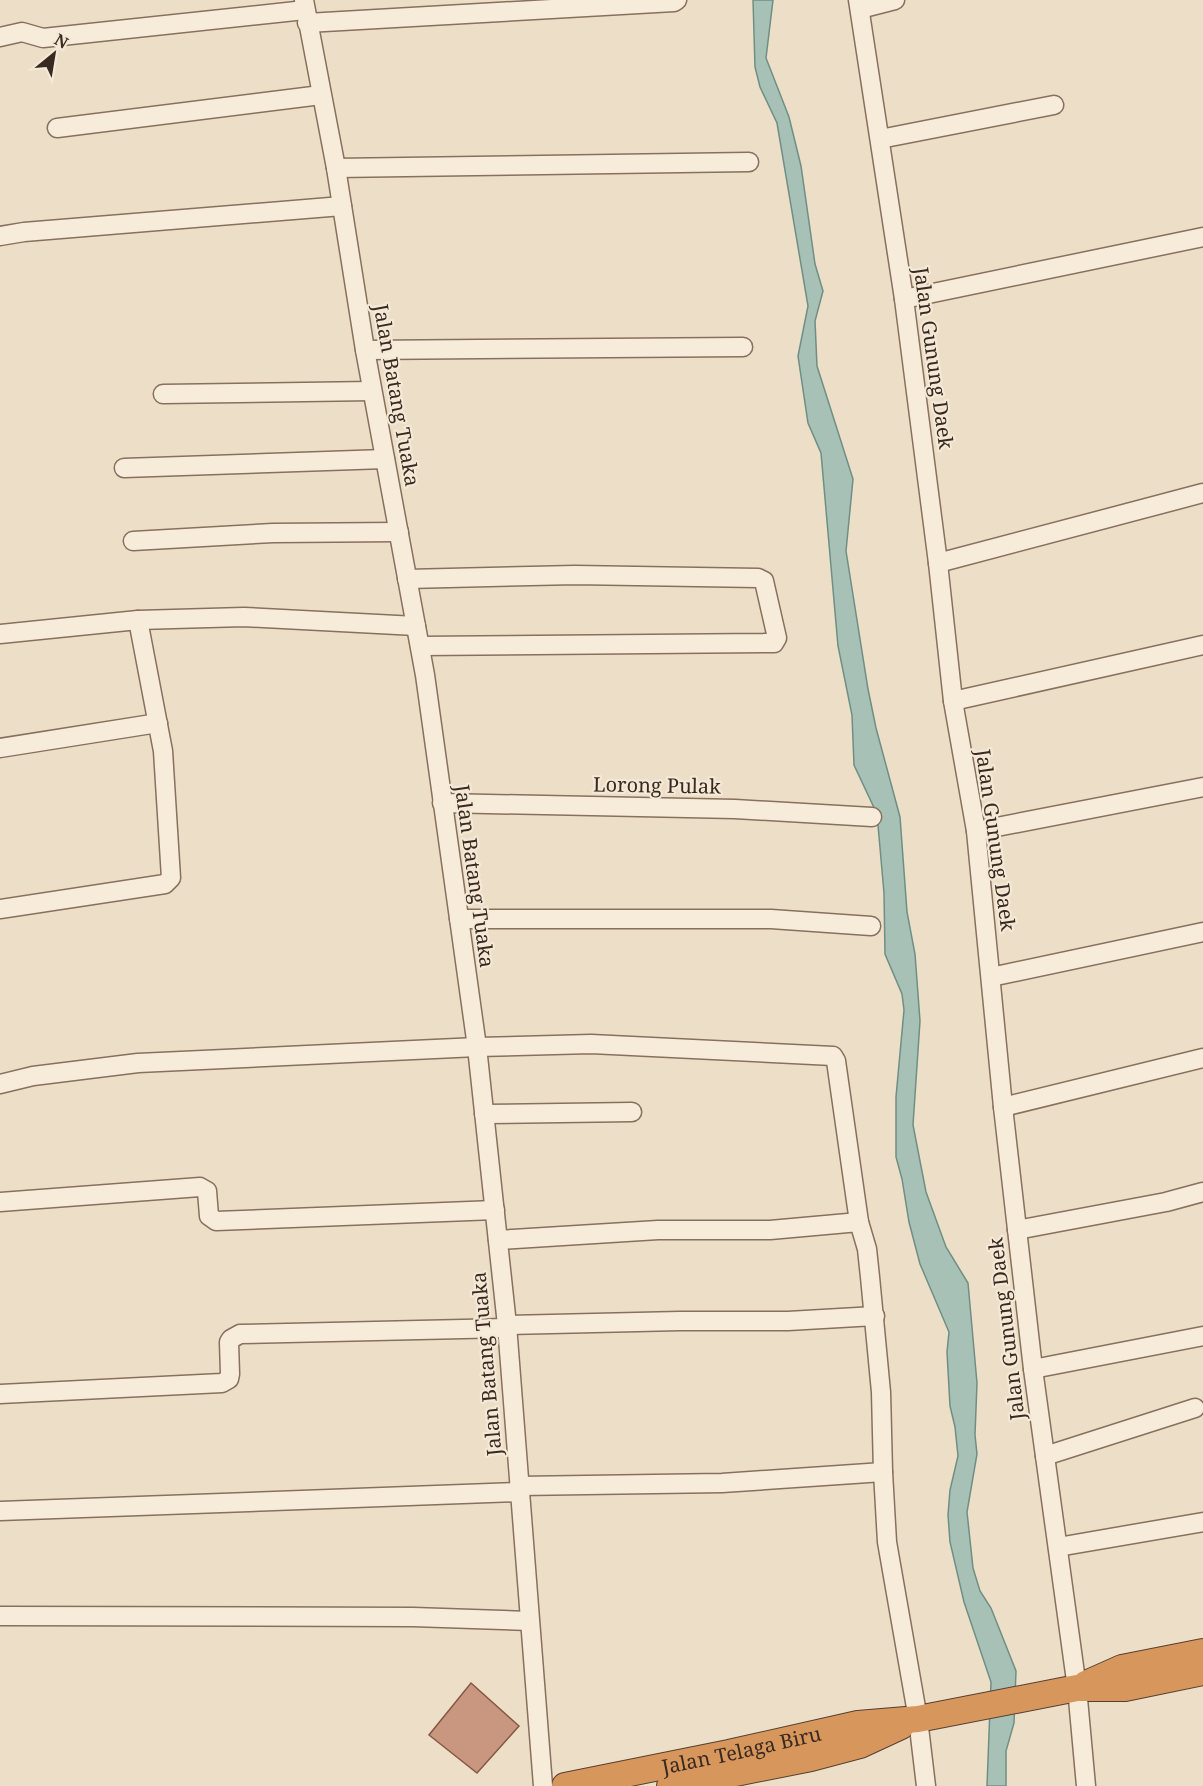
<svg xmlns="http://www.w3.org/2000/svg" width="1203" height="1786" viewBox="0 0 1203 1786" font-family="'Noto Serif',serif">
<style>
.water{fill:#a8c1b7;stroke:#6f8f84;stroke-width:1.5}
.building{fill:#c9977f;stroke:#855844;stroke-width:1.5}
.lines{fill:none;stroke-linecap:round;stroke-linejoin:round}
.minor-casing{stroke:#87705d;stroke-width:21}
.highway-casing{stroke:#563f31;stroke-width:28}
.minor{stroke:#f7ecda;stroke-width:18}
.highway{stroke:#d7965c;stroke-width:26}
.labels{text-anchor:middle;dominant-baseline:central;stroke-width:4.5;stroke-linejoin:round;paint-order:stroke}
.street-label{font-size:20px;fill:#382a20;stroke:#f4e9d6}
</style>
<rect width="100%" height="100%" fill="#eddec7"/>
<!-- water -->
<polygon class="water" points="753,0 773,0 766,58 789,117 801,166 815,264 823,291 815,321 817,366 853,479 846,551 868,689 876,728 900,817 907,912 915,954 920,1021 913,1125 926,1192 946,1247 968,1283 977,1383 975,1435 977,1454 967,1512 973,1568 980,1591 991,1608 1016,1671 1014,1723 1006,1751 1006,1786 987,1786 991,1682 964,1602 950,1542 948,1515 950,1490 958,1456 955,1427 950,1406 947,1352 949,1332 920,1264 909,1222 902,1179 896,1157 896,1097 904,1010 902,994 885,954 884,893 877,814 854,765 852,715 838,646 821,453 808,423 798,356 808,306 777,123 760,87 755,67"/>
<!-- building -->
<polygon class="building" points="471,1683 519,1726 477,1773 429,1735"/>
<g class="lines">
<!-- minor casing -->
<g class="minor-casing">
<g id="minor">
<polyline points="304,0 336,168 365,350 425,675 477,1047 507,1325 543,1786"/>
<polyline points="858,0 904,299 938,563 953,701 976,831 1003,1107 1033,1369 1077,1688 1086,1786"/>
<polyline points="860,9 895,0"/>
<polyline points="307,23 674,2 677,0"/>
<polyline points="0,37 22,32 43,38 305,10"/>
<polyline points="57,128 321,95"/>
<polyline points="880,139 1054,105"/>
<polyline points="336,168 749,162"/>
<polyline points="0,236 24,232 342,206"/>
<polyline points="904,299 1203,237"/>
<polyline points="365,350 743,347"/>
<polyline points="163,394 372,391"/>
<polyline points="124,468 385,459"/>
<polyline points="133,541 273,533 399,532"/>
<polyline points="938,563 1203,493"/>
<polyline points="407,579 575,575 758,578 764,581 777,638 774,643 420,646"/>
<polyline points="0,634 138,620 244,617 416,626"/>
<polyline points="953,701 1203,645"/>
<polyline points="0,748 158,723"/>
<polyline points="442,803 735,809 872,817"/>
<polyline points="976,831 1203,787"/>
<polyline points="0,909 165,884 171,878 163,751 138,620"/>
<polyline points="459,919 771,919 871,926"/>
<polyline points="991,977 1203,932"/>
<polyline points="0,1084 33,1076 138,1063 477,1047 591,1044 833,1056 836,1061 859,1222 867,1249 870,1277 881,1392 883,1472 887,1542 918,1719 926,1786"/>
<polyline points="1003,1107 1203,1058"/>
<polyline points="484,1114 632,1112"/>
<polyline points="0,1202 200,1187 207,1191 209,1216 216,1221 495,1210"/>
<polyline points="1017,1230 1166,1202 1203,1192"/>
<polyline points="498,1240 658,1230 770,1230 859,1222"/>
<polyline points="507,1325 680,1321 788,1321 875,1316"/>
<polyline points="1033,1369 1203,1336"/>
<polyline points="0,1394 222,1383 229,1379 230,1374 229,1342 231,1339 240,1334 507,1328"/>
<polyline points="1045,1456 1195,1408"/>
<polyline points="519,1486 722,1483 883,1472"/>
<polyline points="0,1511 520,1492"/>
<polyline points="1058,1547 1203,1522"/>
<polyline points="0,1616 413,1617 529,1621"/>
</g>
</g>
<!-- highway casing -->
<g class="highway-casing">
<g id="highway">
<polyline points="1086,1684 1122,1668 1203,1652"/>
<path id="s1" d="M565 1786 729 1753 858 1724 918 1719 1077 1688H1125L1203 1672"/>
<polyline points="670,1786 811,1758 860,1745 901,1726"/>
</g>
</g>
<!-- minor -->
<use href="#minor" class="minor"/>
<!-- highway -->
<use href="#highway" class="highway"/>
</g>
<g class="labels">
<!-- street labels -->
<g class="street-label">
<text transform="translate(934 358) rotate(82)">Jalan Gunung Daek</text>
<text transform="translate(397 395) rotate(80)">Jalan Batang Tuaka</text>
<text transform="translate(657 785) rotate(1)">Lorong Pulak</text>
<text transform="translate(996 840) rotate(82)">Jalan Gunung Daek</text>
<text transform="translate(475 876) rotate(82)">Jalan Batang Tuaka</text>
<text transform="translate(1006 1329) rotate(-97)">Jalan Gunung Daek</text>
<text transform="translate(486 1364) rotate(-95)">Jalan Batang Tuaka</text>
<text stroke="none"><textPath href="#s1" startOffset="180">Jalan Telaga Biru</textPath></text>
</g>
</g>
<!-- north arrow -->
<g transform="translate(54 54) rotate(30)" stroke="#f4e9d6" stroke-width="4.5" paint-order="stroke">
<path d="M0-4.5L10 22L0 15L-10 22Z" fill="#382a20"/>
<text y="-9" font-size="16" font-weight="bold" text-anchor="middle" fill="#382a20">N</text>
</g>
</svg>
